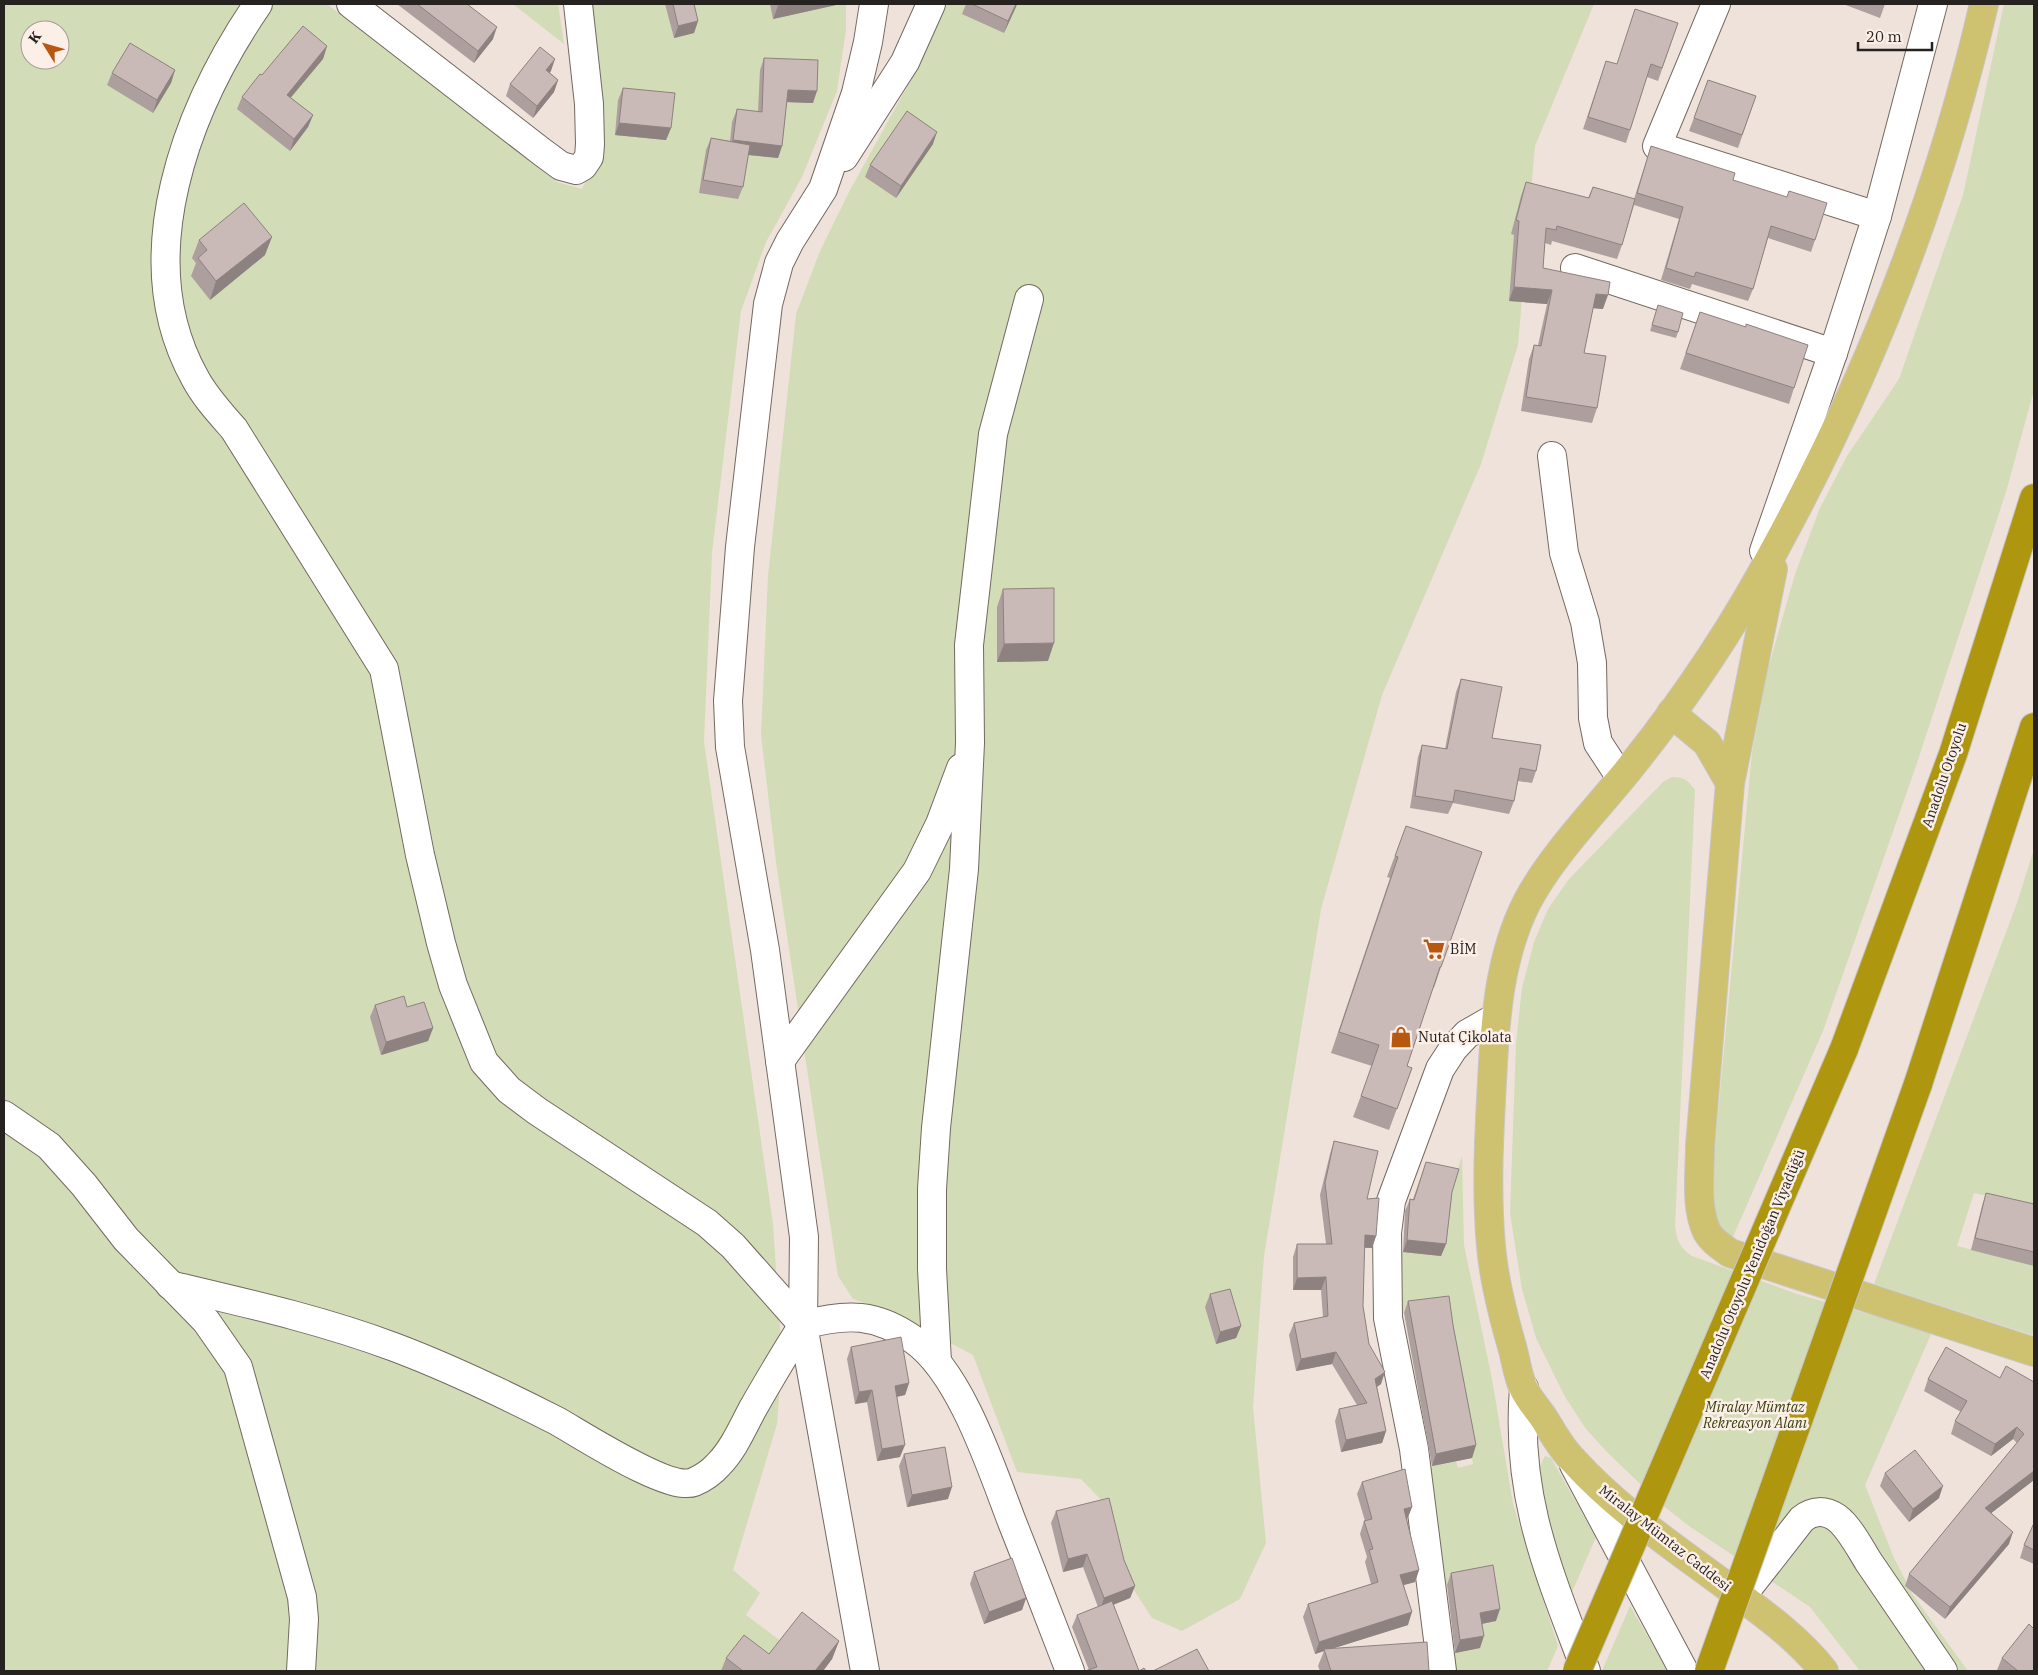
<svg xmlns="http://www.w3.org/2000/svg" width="2038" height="1675" viewBox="0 0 2038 1675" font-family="'IBM Plex Serif',serif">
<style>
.green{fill:#d2dcb7;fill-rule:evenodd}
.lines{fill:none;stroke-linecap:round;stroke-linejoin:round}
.minor-casing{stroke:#746961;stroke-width:30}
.major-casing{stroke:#c7c6c5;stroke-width:30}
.highway-casing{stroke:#c7c6c5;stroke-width:30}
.minor{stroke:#fff;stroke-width:28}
.major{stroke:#cec16f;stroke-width:28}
.highway{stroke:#ae970f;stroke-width:28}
.highway-bridge-casing{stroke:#c7c6c5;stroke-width:30;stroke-linecap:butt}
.highway-bridge{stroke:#ae970f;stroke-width:28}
.wall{fill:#ad9f9d}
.shaded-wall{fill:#8d8280}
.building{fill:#c9b9b7;stroke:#8d8280}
.labels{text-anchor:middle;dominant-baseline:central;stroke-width:5;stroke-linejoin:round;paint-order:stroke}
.street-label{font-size:14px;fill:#26221f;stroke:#fcefe7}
.poi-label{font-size:14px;fill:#26221f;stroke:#fcefe7;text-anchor:start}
.park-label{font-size:14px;font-style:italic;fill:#353f0c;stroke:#fcefe7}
</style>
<rect width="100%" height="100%" fill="#efe2da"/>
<!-- green -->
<g class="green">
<path d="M4 4H327L557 182 582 189 603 146 590 6 596 4H846V29L837 91 802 177 766 242 741 311 712 553 704 742 773 1224 782 1358 777 1424 733 1570 760 1593 746 1615 821 1671H4ZM30 30H60V60H30Z"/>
<polygon points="513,4 558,4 564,44"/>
<polygon points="947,4 1594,4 1535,146 1518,345 1481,464 1382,695 1321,909 1264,1256 1253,1407 1266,1543 1240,1599 1182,1631 1152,1618 1128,1581 1103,1502 1081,1479 1017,1472 973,1355 887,1310 853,1299 838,1276 776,862 761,735 768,576 796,314 820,251 850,190 907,87"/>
<polygon points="2004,4 2034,4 2034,390 2006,492 1916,766 1823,1031 1732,1239 1714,1219 1711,1188 1752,752 1768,669 1795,574 1820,508 1847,456 1899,379 1963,195"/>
<path d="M1672 777C1684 777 1688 780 1695 790L1675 1226C1677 1241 1680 1248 1692 1256L1797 1294 1932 1332 1865 1485 1894 1558 1913 1595 1968 1671H1860L1810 1607 1689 1526 1661 1504 1607 1452 1586 1429 1565 1397 1536 1338 1522 1289 1510 1213 1516 1043 1522 988 1534 942 1548 909 1569 879 1663 782Z"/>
<polygon points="2034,849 2034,1207 1974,1193 1957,1246 2034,1265 2034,1328 2032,1335 1874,1284 2017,903"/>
<polygon points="1462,1156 1464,1245 1492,1379 1513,1504 1558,1646 1547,1671 1455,1671 1455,1653 1480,1648 1476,1625 1495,1622 1488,1578 1444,1586 1428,1467 1456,1461 1458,1468 1473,1464 1444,1308 1402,1313 1397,1288 1395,1251 1441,1256 1448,1201"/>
<polygon points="1545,1456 1551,1458 1596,1537 1572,1592 1553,1543 1537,1472"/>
<polygon points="1630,1606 1668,1671 1602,1671"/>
</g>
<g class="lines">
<!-- minor casing -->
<g class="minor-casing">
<g id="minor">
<path d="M258 4C187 108 128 258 195 378 205 397 220 413 234 429L384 669 420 855 441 943 453 985 484 1062 509 1090 537 1111 707 1223 733 1246 803 1325"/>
<polyline points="351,4 542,152 561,166 576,170 583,166 589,157 590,144 589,104 578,4"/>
<polyline points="1716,4 1657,146 1877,216"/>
<polyline points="844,157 905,62 931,4"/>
<polyline points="1575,268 1833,353"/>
<polyline points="1552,456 1564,553 1585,622 1592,663 1593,718 1598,743 1621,778"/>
<polyline points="1764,551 1833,353 1877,216 1933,4"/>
<polyline points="780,1061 917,871 940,824 961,768"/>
<polyline points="4,1115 49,1146 84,1185 126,1239 206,1321 238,1367 302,1597 304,1619 301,1671"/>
<path d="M170 1285C246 1303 322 1320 394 1347 450 1368 504 1394 557 1421 582 1435 669 1492 694 1482 703 1478 711 1473 718 1465 733 1450 742 1429 752 1410 768 1382 785 1353 803 1325 847 1313 876 1313 914 1340 961 1373 992 1470 1012 1522 1032 1572 1051 1622 1070 1671"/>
<polyline points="937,1362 932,1269 932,1189 936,1128 964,869 970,743 969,645 993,434 1029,299"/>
<path d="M1524 1388C1515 1497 1549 1572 1586 1671"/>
<polyline points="1574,1465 1684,1671"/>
<path d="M1741 1597 1802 1519C1813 1510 1825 1510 1837 1518 1849 1527 1860 1548 1868 1561 1893 1598 1918 1634 1943 1671"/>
<polyline points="865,1671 803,1325 804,1237 765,950 730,747 728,701 740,547 768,304 779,263 790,241 823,189 856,93 868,42 874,4"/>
<polyline points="1442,1671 1414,1449 1388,1318 1387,1233 1391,1201 1440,1069 1453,1049 1467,1034 1495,1018"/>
</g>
</g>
<!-- major casing -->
<g class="major-casing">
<g id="major">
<path d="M1773 569 1730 783 1700 1146C1700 1173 1695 1207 1707 1232 1712 1241 1722 1247 1730 1253L2034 1352"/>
<polyline points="1671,713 1707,743 1730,783"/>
<path d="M1824 1671C1798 1638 1763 1613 1729 1588 1675 1548 1618 1510 1572 1459 1561 1448 1553 1433 1545 1420 1538 1409 1528 1399 1523 1387 1518 1376 1516 1362 1513 1350 1503 1316 1494 1281 1491 1246 1486 1191 1489 1136 1492 1081 1495 1020 1499 957 1527 902 1552 854 1600 806 1633 764 1688 695 1736 623 1777 545 1870 374 1940 194 1984 4"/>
</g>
</g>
<!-- highway casing -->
<g class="highway-casing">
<g id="highway">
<polyline points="1844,1049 1953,754 2034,498"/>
<polyline points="1918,1084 2034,727"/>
</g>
</g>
<!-- minor -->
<use href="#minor" class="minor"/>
<!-- major -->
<use href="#major" class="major"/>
<!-- highway -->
<use href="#highway" class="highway"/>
<!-- highway-bridge casing -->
<g class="highway-bridge-casing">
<g id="highway-bridge">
<polyline points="1577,1671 1844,1049"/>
<polyline points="1709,1671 1918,1084"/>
</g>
</g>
<!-- highway-bridge -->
<use href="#highway-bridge" class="highway-bridge"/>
</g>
<!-- wall -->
<g class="wall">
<polygon points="397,4 467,4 493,39 474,63"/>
<polygon points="665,4 694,4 698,21 694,33 674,38"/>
<polygon points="770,4 836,4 836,5 773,19"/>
<polygon points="966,4 1017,4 1004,33 962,14"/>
<polygon points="1843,4 1885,4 1880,18"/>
<polygon points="1678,23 1658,81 1647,77 1626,143 1583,129 1606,61 1616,64"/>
<polygon points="327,46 323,59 290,97 313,115 308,127 290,151 237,109 242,97 262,75"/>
<polygon points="764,58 813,103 787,102 782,146 778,158 748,155 743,187 738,199 699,193 706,150 711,138 730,141 732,122 737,109 758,112 760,70"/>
<polygon points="175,70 171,83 153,113 107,85 112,73"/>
<polygon points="551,71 550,73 558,80 554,92 533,118 506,96 510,84"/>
<polygon points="1708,80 1756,96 1738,148 1689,131"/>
<polygon points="623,88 671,128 666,140 615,135 618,100"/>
<polygon points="933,144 896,198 865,177 870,165"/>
<polygon points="1651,146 1733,180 1815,240 1811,252 1768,238 1753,289 1748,301 1692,284 1690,289 1661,280 1679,219 1634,205 1622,245 1617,259 1552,241 1551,245 1545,243 1543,268 1603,309 1593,308 1584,353 1597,408 1592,423 1521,411 1529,359 1534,345 1538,345 1547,304 1509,301 1514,235 1511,234 1521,196 1526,182 1588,198 1593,187 1634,199"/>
<polygon points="199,240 265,255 210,300 191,276 196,263 192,258"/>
<polygon points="1658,305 1678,332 1676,338 1650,331"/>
<polygon points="1700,312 1794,388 1789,404 1680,369"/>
<polygon points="1003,589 1048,661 997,662 997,607"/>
<polygon points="1461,679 1492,738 1536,771 1532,783 1518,781 1514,801 1509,814 1453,803 1448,814 1410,808 1418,757 1422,745 1445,749 1456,692"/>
<polygon points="1406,826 1441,967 1434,988 1433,988 1407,1066 1412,1068 1389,1130 1353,1117 1372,1066 1331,1053 1390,878 1387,877"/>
<polygon points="375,1005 433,1028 428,1041 381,1055 370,1017"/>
<polygon points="1334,1141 1367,1199 1376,1236 1372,1248 1364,1248 1363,1306 1369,1344 1381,1384 1377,1387 1386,1431 1382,1443 1341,1452 1335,1421 1339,1409 1357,1405 1332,1364 1296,1371 1289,1335 1294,1323 1323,1318 1321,1290 1293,1290 1293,1257 1297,1244 1326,1244 1320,1195 1330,1154"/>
<polygon points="1426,1162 1452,1192 1446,1244 1441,1256 1403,1252 1405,1211 1410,1199 1413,1199"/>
<polygon points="1986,1193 2034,1204 2034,1266 1971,1250 1982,1206"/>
<polygon points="1210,1294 1241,1326 1236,1338 1216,1344 1205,1307"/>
<polygon points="1408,1301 1453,1325 1476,1445 1472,1458 1432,1466 1404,1313"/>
<polygon points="851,1347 909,1383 905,1395 897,1397 900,1457 877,1461 867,1402 855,1404 847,1359"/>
<polygon points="2000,1378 2034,1382 2034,1480 1991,1513 2009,1544 1945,1619 1905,1586 1909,1574 2017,1443 2013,1439 1991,1456 1951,1434 1955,1421 1961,1412 1924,1391 1928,1379"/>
<polygon points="904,1454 948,1499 907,1507 899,1466"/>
<polygon points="1885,1473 1939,1498 1909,1522 1880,1486"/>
<polygon points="1362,1482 1412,1507 1407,1520 1419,1570 1415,1582 1404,1585 1408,1625 1331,1649 1429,1671 1320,1671 1318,1666 1324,1651 1315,1654 1303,1617 1308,1604 1371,1584 1365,1562 1367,1557 1360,1534 1364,1521 1365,1521 1357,1494"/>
<polygon points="1056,1511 1124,1560 1135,1586 1130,1598 1113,1605 1139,1671 1089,1670 1072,1627 1077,1615 1098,1607 1083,1567 1063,1572 1051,1523"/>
<polygon points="2034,1523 2034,1564 2020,1558 2024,1545"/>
<polygon points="974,1572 1026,1598 1022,1610 984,1624 970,1584"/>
<polygon points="1451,1573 1496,1621 1482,1624 1480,1648 1455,1653 1447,1585"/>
<polygon points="839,1641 832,1659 823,1671 721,1671 726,1658 769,1654"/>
<polygon points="2002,1658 2034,1671 1999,1671 1997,1670"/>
</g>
<!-- shaded-wall -->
<g class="shaded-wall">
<polygon points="789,4 836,4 836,5 773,19 778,6"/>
<polygon points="1016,4 1017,4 1016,7 1004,33 1008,21"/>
<polygon points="698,21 694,33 674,38 678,26"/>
<polygon points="497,27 493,39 474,63 478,51"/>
<polygon points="327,46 323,59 283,107 287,95"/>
<polygon points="555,59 551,71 542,82 546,70"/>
<polygon points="175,70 171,83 153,113 157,100"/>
<polygon points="558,80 554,92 533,118 537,106"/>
<polygon points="788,90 817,91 813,103 784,102"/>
<polygon points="313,115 308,127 290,151 294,139"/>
<polygon points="619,123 671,128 666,140 615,135"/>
<polygon points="937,132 933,144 896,198 901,186"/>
<polygon points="733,140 782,146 778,158 729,153"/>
<polygon points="272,237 265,255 210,300 216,281"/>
<polygon points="1514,287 1552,290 1547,304 1509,301"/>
<polygon points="1596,294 1608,295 1603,309 1591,308"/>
<polygon points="1054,643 1048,661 997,662 1004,644"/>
<polygon points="433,1028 428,1041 381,1055 386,1042"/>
<polygon points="1365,1235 1376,1236 1372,1248 1360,1247"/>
<polygon points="1407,1240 1446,1244 1441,1256 1403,1252"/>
<polygon points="1326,1277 1321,1290 1293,1290 1297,1278"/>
<polygon points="1241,1326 1236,1338 1216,1344 1220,1332"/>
<polygon points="1336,1352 1332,1364 1296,1371 1301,1359"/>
<polygon points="1385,1372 1381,1384 1370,1391 1375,1379"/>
<polygon points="909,1383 905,1395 890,1398 895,1386"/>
<polygon points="872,1390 867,1402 855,1404 859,1392"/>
<polygon points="2017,1427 2013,1439 1991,1456 1995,1444"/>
<polygon points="1386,1431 1382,1443 1341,1452 1346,1440"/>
<polygon points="905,1445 900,1457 877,1461 882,1449"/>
<polygon points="1476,1445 1472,1458 1432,1466 1436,1454"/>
<polygon points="2034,1471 2034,1480 1981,1521 1985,1508"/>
<polygon points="1943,1486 1939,1498 1909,1522 1913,1509"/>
<polygon points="952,1487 948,1499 907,1507 912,1495"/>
<polygon points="1412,1507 1407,1519 1400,1522 1404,1509"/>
<polygon points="2013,1532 2009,1544 1945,1619 1950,1607"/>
<polygon points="1087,1554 1083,1567 1063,1572 1068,1559"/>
<polygon points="1419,1570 1415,1582 1396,1587 1400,1575"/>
<polygon points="1135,1586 1130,1598 1100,1610 1104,1598"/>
<polygon points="1026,1598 1022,1610 984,1624 989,1612"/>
<polygon points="1500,1609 1496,1621 1476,1625 1480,1613"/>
<polygon points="1412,1612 1408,1625 1325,1651 1324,1649 1324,1651 1315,1654 1319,1642"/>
<polygon points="1484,1636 1480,1648 1455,1653 1460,1640"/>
<polygon points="839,1641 832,1659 823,1671 815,1671"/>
</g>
<!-- building -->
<g class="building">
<polygon points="417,4 467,4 497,27 478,51"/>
<polygon points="673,4 694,4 698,21 678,26"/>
<polygon points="777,4 789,4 778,6"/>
<polygon points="972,4 1016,4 1008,21"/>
<polygon points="1635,9 1678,23 1662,68 1651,64 1630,130 1588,117 1606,61 1617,64"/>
<polygon points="303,26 327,46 287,95 313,115 294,139 242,97 260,74 262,75"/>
<polygon points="130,43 175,70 157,100 112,73"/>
<polygon points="540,47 555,59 546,70 558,80 537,106 510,84"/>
<polygon points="764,58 818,60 817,91 788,90 782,146 733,140 737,109 762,112"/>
<polygon points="1708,80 1756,96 1742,135 1694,118"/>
<polygon points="623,88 675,93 671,128 619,123"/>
<polygon points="907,111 937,132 901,186 870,165"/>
<polygon points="711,138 750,145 743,187 703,180"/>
<polygon points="1651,146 1735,173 1733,180 1787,197 1789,191 1827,203 1815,240 1771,226 1753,289 1696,272 1694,277 1666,268 1683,207 1637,193"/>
<polygon points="1526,182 1589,198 1593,187 1635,199 1622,245 1557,226 1556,230 1546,228 1543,268 1610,282 1608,295 1596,294 1584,353 1606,356 1597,408 1526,397 1534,345 1541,346 1552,290 1514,287 1519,221 1516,220"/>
<polygon points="244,203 272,237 216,281 198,258 207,250 199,240"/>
<polygon points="1658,305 1683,313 1678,332 1652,325"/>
<polygon points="1700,312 1746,327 1746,324 1808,345 1794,388 1686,353"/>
<polygon points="1054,588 1054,643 1004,644 1003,589"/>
<polygon points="1461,679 1502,687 1492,738 1541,745 1536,771 1520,768 1514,801 1455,790 1453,802 1415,796 1422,745 1447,749"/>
<polygon points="1406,826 1482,852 1441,967 1440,967 1407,1066 1412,1068 1397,1109 1361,1096 1379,1045 1339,1032 1398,857 1395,856"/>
<polygon points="404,996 407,1007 424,1002 433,1028 386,1042 375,1005"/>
<polygon points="1334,1141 1378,1151 1367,1199 1379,1198 1376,1236 1365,1235 1363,1306 1369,1344 1385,1372 1375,1379 1386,1431 1346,1440 1339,1409 1367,1403 1336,1352 1301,1359 1294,1323 1328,1316 1326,1277 1297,1278 1297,1244 1332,1244 1325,1183"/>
<polygon points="1426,1162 1459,1169 1452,1192 1446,1244 1407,1240 1410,1199 1414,1200"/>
<polygon points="1986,1193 2034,1204 2034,1252 1975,1238"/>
<polygon points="1230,1289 1241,1326 1220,1332 1210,1294"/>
<polygon points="1449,1296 1453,1325 1476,1445 1436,1454 1408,1301"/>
<polygon points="901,1337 909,1383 895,1386 905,1445 882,1449 872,1390 859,1392 851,1347"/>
<polygon points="1946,1347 2000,1378 2006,1366 2034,1382 2034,1471 1985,1508 2013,1532 1950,1607 1909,1574 2024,1434 2017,1427 1995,1444 1955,1421 1967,1401 1928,1379"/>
<polygon points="945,1447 952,1487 912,1495 904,1454"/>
<polygon points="1915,1450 1943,1486 1913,1509 1885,1473"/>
<polygon points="1405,1469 1412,1507 1404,1509 1419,1570 1400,1575 1412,1612 1319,1642 1308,1604 1378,1582 1369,1550 1373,1549 1364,1521 1372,1519 1362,1482"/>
<polygon points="1109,1498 1124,1560 1135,1586 1104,1598 1087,1554 1068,1559 1056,1511"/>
<polygon points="2034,1523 2034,1550 2024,1545"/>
<polygon points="1012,1558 1026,1598 989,1612 974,1572"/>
<polygon points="1493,1565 1500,1609 1480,1613 1484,1636 1460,1640 1451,1573"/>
<polygon points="1112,1601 1139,1671 1144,1668 1146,1671 1085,1671 1097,1667 1077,1615"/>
<polygon points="802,1612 839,1641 815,1671 743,1671 726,1658 744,1635 769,1654"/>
<polygon points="2029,1624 2034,1629 2034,1671 2018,1671 2002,1658"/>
<polygon points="1427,1642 1429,1671 1331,1671 1324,1649"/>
<polygon points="1197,1649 1209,1671 1153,1671"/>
</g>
<!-- icons -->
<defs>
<g id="supermarket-bare" transform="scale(1.725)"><path d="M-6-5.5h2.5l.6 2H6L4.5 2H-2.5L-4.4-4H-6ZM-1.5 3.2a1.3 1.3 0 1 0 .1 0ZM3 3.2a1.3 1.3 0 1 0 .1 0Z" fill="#b75710" stroke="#fcefe7" stroke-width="2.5" paint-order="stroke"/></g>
<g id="shop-bare" transform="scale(1.725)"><path d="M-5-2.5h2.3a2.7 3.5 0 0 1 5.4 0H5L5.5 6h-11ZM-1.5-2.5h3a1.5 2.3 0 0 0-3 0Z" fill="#b75710" stroke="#fcefe7" stroke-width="2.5" paint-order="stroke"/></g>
</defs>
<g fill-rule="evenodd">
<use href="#supermarket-bare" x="1434" y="949"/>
<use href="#shop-bare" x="1401" y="1037"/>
</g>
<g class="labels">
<!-- street labels -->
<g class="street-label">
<text transform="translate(1944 775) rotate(-71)">Anadolu Otoyolu</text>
<text transform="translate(1752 1264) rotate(-67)">Anadolu Otoyolu Yenidoğan Viyadüğü</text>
<text transform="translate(1665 1538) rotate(38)">Miralay Mümtaz Caddesi</text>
</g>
<!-- poi labels -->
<g class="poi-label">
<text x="1450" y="949">BİM</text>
<text x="1418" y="1037">Nutat Çikolata</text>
</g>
<!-- park labels -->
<g class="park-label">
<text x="1755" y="1407">Miralay Mümtaz<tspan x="1755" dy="16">Rekreasyon Alanı</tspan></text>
</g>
</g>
<!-- border -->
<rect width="2038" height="1675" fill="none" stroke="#26221f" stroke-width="10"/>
<!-- north arrow -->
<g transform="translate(45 45) rotate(307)"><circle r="24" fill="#fcefe7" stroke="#a69d97"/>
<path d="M0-4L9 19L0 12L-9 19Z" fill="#b75710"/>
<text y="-8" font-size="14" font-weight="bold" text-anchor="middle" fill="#26221f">K</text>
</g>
<!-- scale -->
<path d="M1858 42v8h74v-8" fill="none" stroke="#26221f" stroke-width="2.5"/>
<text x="1866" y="42" font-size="15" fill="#26221f" stroke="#fcefe7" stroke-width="4" paint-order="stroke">20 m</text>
</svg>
